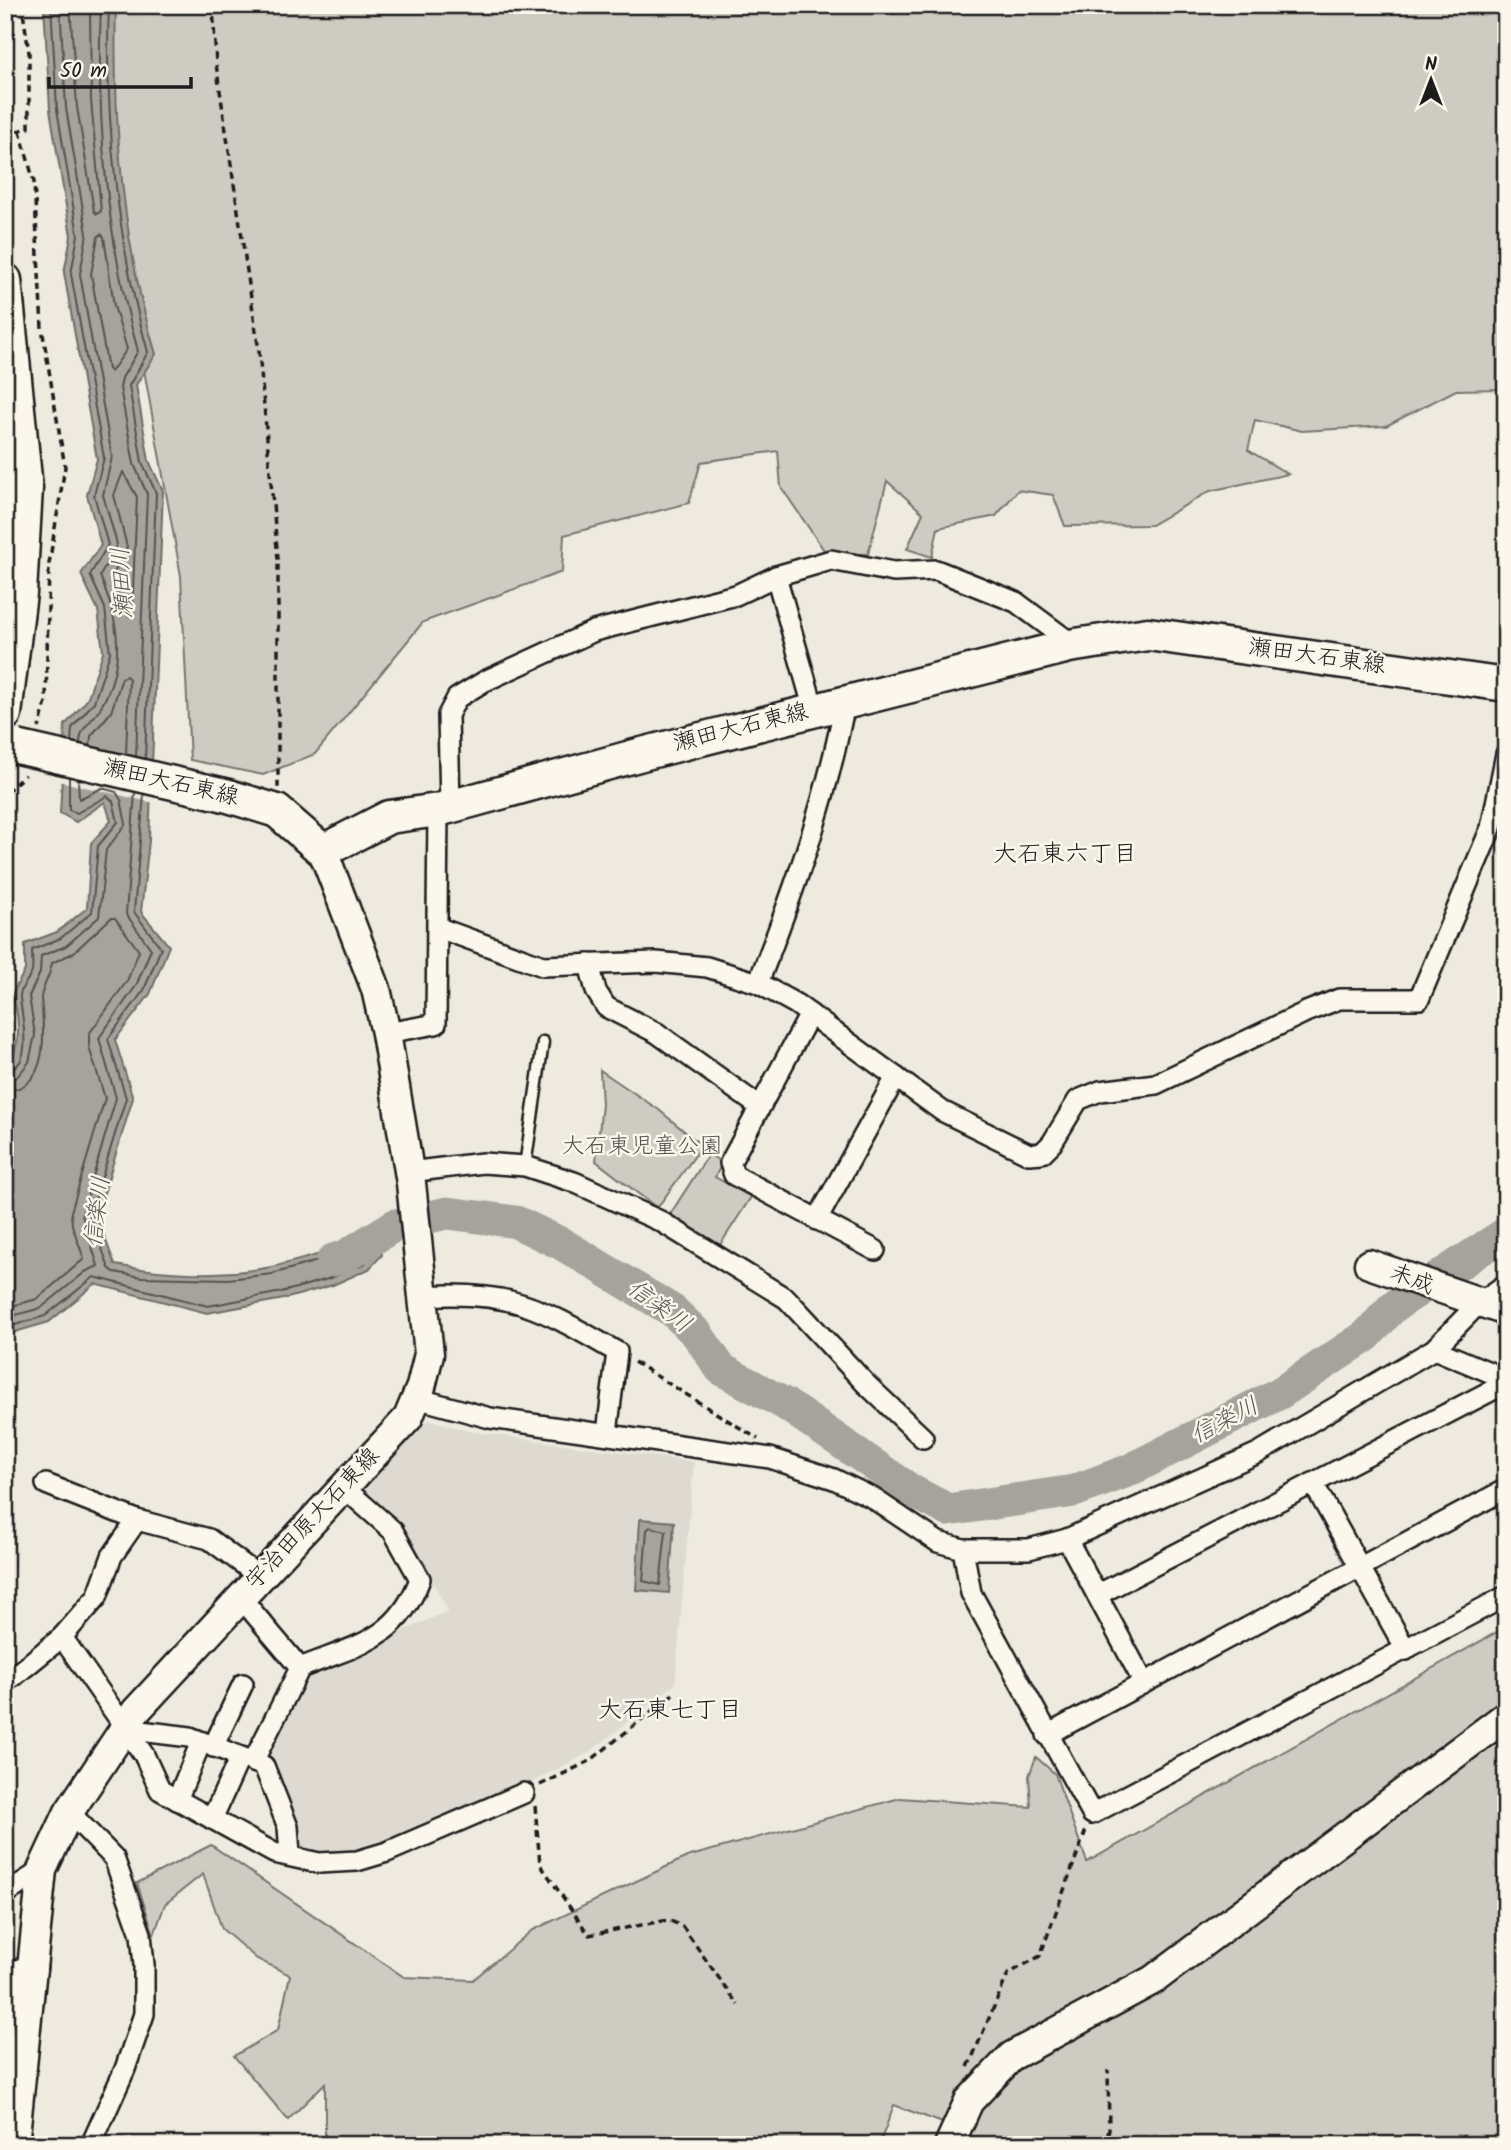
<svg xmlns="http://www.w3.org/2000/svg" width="1511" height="2150" viewBox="0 0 1511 2150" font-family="Kalam,'Klee One',sans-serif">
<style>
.built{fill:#dedad1}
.green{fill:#ceccc2;stroke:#75746f;stroke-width:2}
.water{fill:#a6a39d;stroke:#6f6d69;stroke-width:2}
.pier{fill:#eeeadf}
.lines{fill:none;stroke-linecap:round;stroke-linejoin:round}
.shore{stroke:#535250;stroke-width:2}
.river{stroke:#a6a39d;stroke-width:33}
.lane-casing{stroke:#1c1c1c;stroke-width:15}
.street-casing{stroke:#1c1c1c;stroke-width:24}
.secondary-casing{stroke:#1c1c1c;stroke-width:33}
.primary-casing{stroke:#1c1c1c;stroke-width:37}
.path{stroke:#1c1c1c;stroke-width:3.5;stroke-dasharray:7 5;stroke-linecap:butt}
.lane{stroke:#fbf7ec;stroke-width:10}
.street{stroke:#fbf7ec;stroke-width:19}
.secondary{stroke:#fbf7ec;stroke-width:28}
.primary{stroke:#fbf7ec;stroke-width:32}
.primary-bridge-casing{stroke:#1c1c1c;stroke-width:37;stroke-linecap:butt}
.primary-bridge{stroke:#fbf7ec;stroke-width:32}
.labels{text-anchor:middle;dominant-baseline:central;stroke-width:5;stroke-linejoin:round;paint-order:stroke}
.street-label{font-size:23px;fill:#1c1c1c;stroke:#fbf7ec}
.park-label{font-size:23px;fill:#51514e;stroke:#fbf7ec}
.water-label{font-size:24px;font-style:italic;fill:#5a5956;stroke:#fbf7ec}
.neighbourhood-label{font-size:24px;fill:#1c1c1c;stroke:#fbf7ec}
</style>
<rect width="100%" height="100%" fill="#eeeadf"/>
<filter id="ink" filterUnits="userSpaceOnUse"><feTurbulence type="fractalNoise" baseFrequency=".0143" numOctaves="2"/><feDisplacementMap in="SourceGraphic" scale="14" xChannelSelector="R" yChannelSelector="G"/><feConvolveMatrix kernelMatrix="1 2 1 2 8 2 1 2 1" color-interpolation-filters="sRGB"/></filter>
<g filter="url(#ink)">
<!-- built -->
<polygon class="built" points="416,1420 422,1423 431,1420 468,1431 694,1462 675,1684 590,1752 521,1788 359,1855 325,1858 304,1853 265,1752 302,1676 448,1611 404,1525 359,1487"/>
<!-- green -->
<g class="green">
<polygon points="111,5 1506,5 1506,408 1503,389 1456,390 1386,426 1302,431 1255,420 1248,450 1288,474 1210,491 1151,525 1065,526 1053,495 1018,490 996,516 938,528 932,557 907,549 923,513 887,481 868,554 826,553 781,487 778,451 701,462 689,503 564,535 562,572 423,622 315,754 263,775 190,760 181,576 141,353 115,250"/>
<polygon points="5,406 14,546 5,604"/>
<polygon points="600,1070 659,1110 702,1146 657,1208 596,1161 602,1104"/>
<polygon points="709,1154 722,1163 715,1177 751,1197 720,1245 669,1216"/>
<polygon points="1506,1627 1506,2145 965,2145 967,2132 894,2105 879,2145 325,2145 325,2083 288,2120 234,2056 278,2030 290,1975 257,1959 222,1929 203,1874 165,1904 154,1935 137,1883 211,1845 404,1977 473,1980 531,1931 687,1857 900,1798 1031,1807 1029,1776 1036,1757 1055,1774 1087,1862"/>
</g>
<!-- water -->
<g class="water">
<path d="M44 5H116C113 121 122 244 156 354L136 385 149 461 163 491 149 841 141 912 169 946 150 994 115 1040 133 1098 97 1216 115 1265C164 1274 222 1277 271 1267 308 1259 344 1246 380 1236L382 1255 369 1269 333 1285 284 1299 207 1313 95 1284 49 1322 5 1335V1068C23 1046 20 1019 12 994L25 970V944L57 932 87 908 91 843 111 821 105 802 76 822 60 813 65 725 87 700 103 652 98 610 81 574 101 545 87 495 97 459 64 273 71 236 50 110Z"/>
<polygon points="640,1519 674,1522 669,1593 636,1590"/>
</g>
<!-- pier -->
<polygon class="pier" points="59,772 154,794 154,803 58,781"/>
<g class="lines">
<!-- shore -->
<g class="shore">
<polyline points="51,5 57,109 78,235 71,274 104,458 94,495 108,545 90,575 105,608 110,653 94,702 72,728 71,741"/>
<path d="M60 5 66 108 87 234 80 274 112 457 103 495 117 544 100 576C119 622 126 661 101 707 93 722 80 726 80 743"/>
<polyline points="70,5 77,107 94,211 97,214 101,211 91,100 90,5"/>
<path d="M101 5C96 119 107 242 138 351L122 378 120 388 134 464 147 494 136 757"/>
<path d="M109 5C104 115 118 247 148 352L129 386 142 462 156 493 145 759"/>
<polygon points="101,234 104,237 114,306 127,349 111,372 108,369 91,274 98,237"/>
<polygon points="123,472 137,497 132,613 128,616 112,577 127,547 114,495"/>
<polyline points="90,746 91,736 111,712 122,678 126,676 129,679 126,754"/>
<path d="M5 1071C36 1068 21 1015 20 997 19 988 29 980 32 972 33 965 32 957 32 950L61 938 92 912 98 846 118 822 113 801 107 796 77 813 69 810V777"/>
<polyline points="5,1080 17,1077 29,1062 35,1035 29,996 40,973 41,956 66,946 99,917 106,850 126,824 121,800 116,792 102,788 79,799 78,779"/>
<path d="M5 1091C51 1089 44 1029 41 999 40 992 51 974 52 963L73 953 111 918H115L139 951 127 981 89 1034V1047L105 1098 71 1212 72 1225 84 1259 37 1299 5 1308"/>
<polyline points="5,1318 41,1308 85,1272 98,1266 82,1215 116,1098 99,1038 136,986 151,949 126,914 135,792"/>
<polyline points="5,1328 45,1316 94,1277 208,1306 282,1292 331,1278 364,1264 374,1252 370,1246 272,1274 228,1279 142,1277 114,1272 109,1268 90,1216 126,1098 108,1039 144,990 161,948 134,912 144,794"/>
<polygon points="650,1527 666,1531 660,1585 643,1581 647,1530"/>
</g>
<!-- river -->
<polyline class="river" points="333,1260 344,1257 395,1225 447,1213 516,1222 562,1244 673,1311 697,1334 721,1369 785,1404 912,1491 948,1510 1074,1491 1130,1470 1280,1393 1366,1336 1393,1307 1506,1233"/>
<!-- lane casing -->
<g class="lane-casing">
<polyline id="lane" points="525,1166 543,1042"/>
</g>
<!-- street casing -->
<g class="street-casing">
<g id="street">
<polyline points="776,576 814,710"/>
<polyline points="450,807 448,715 457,698 485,681 594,631 736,595 776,576 831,560 894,572 936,570 1016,602 1063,637 1069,646"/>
<polyline points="439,928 543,966 656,962 707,967 758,983 796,1004 942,1111 1029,1154 1042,1153 1052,1143 1078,1100 1100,1091 1156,1084 1306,1012 1339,999 1419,999 1491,828 1506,754"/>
<polyline points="589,964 596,991 606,1007 657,1033 760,1107"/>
<path d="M758 983C794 891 827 800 845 702"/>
<polyline points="810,1014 730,1163 734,1175 875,1250"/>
<polyline points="386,1033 436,1024 438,810"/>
<polyline points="409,1172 483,1163 525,1166 574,1182 660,1221 787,1299 865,1383 923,1438"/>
<polyline points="817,1220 896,1077"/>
<path d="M424 1296C514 1290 542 1309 617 1352L607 1433"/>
<polyline points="1434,1349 1506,1379"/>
<polyline points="416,1398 490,1418 770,1458 834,1479 871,1497 938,1542 963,1549 1029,1549 1067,1539 1258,1453 1434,1349 1479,1303 1506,1284"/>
<polyline points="1313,1483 1406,1650"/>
<polyline points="46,1484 137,1520 209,1539 260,1577"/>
<polyline points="1067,1539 1144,1683"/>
<polyline points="963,1549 971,1593 1092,1814 1506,1596"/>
<polyline points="1097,1595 1506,1383"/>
<polyline points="241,1598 300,1668 253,1762"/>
<polyline points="62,1637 144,1755 160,1790 274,1853 319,1863 357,1861 387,1852 524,1793"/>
<path d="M300 1668C356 1645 397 1641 420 1579L393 1531 343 1487"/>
<polyline points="5,1678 13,1677 62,1637 97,1597 112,1556 137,1520"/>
<polyline points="124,1729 190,1737 264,1766 288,1827 290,1854"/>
<polyline points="1047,1735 1506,1489"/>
<polyline points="213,1747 243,1684"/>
<polyline points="177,1800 201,1742"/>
<polyline points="69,1812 114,1858 141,1934 144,1965 144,2014 125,2069 91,2145"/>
<polyline points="212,1819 240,1757"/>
<polyline points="5,1894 42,1870"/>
</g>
</g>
<!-- secondary casing -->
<g class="secondary-casing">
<g id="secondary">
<polyline points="1369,1264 1506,1311"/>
<polyline points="5,1982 32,1968"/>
<polyline points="14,2145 42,1870 69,1812 136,1711 408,1418 421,1387 429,1354 411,1183 386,1033 376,989 323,851"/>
<polyline points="949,2145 969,2101 1012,2056 1153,1980 1506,1716"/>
</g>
</g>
<!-- primary casing -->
<g class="primary-casing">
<g id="primary">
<polyline points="5,280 26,488 20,593 5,714"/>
<polyline points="225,795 277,811 323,851 389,817 438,810 642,754 1069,646 1148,634 1506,685"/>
</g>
</g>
<!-- path -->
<g class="path">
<polyline points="213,5 216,64 259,351 278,559 278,788"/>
<polyline points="20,131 34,182 42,328 65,467 49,564 46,702 39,728"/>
<polyline points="5,134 29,128 29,53 22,5"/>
<polyline points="6,792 25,775"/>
<polyline points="634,1362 758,1439"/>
<polyline points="540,1785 590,1761 673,1694"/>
<polyline points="535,1806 540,1864 589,1935 668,1920 682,1926 738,2005"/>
<polyline points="968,2067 1008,1974 1040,1956 1086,1830"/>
<polyline points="1105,2145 1109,2129 1108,2070"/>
</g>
<!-- lane -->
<use href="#lane" class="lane"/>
<!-- street -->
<use href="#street" class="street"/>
<!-- secondary -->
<use href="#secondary" class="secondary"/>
<!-- primary -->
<use href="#primary" class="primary"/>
<!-- primary-bridge casing -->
<g class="primary-bridge-casing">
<polyline id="primary-bridge" points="17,747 225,795"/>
</g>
<!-- primary-bridge -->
<use href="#primary-bridge" class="primary-bridge"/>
</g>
</g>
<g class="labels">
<!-- street labels -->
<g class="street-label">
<text transform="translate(1317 657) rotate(8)">瀬田大石東線</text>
<text transform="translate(741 728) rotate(-14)">瀬田大石東線</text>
<text transform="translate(171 783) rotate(13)">瀬田大石東線</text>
<text transform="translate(1412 1280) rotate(21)">未成</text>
<text transform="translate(313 1519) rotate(-47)">宇治田原大石東線</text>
</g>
<!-- park labels -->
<g class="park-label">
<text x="642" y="1147">大石東児童公園</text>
</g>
<!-- water labels -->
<g class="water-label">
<text transform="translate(123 583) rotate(-93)">瀬田川</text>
<text transform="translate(98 1212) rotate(-83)">信楽川</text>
<text transform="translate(659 1307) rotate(36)">信楽川</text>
<text transform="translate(1225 1421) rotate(-27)">信楽川</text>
</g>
<!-- neighbourhood labels -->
<g class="neighbourhood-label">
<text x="1065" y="854">大石東六丁目</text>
<text x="670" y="1710">大石東七丁目</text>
</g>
</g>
<!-- margin -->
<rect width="1511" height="2150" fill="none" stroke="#fbf7ec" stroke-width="28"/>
<rect x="14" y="14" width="1483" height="2122" fill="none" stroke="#1c1c1c" stroke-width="2.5" filter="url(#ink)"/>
<!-- north arrow -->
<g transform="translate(1431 80)" stroke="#fbf7ec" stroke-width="5" paint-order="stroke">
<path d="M0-5L12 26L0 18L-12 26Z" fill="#1c1c1c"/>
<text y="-10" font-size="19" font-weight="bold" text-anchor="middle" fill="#1c1c1c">N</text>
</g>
<!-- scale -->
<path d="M49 77v10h142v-10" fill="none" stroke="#1c1c1c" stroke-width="3.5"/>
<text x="60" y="77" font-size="21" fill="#1c1c1c" stroke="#fbf7ec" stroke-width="5" paint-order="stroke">50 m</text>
</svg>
